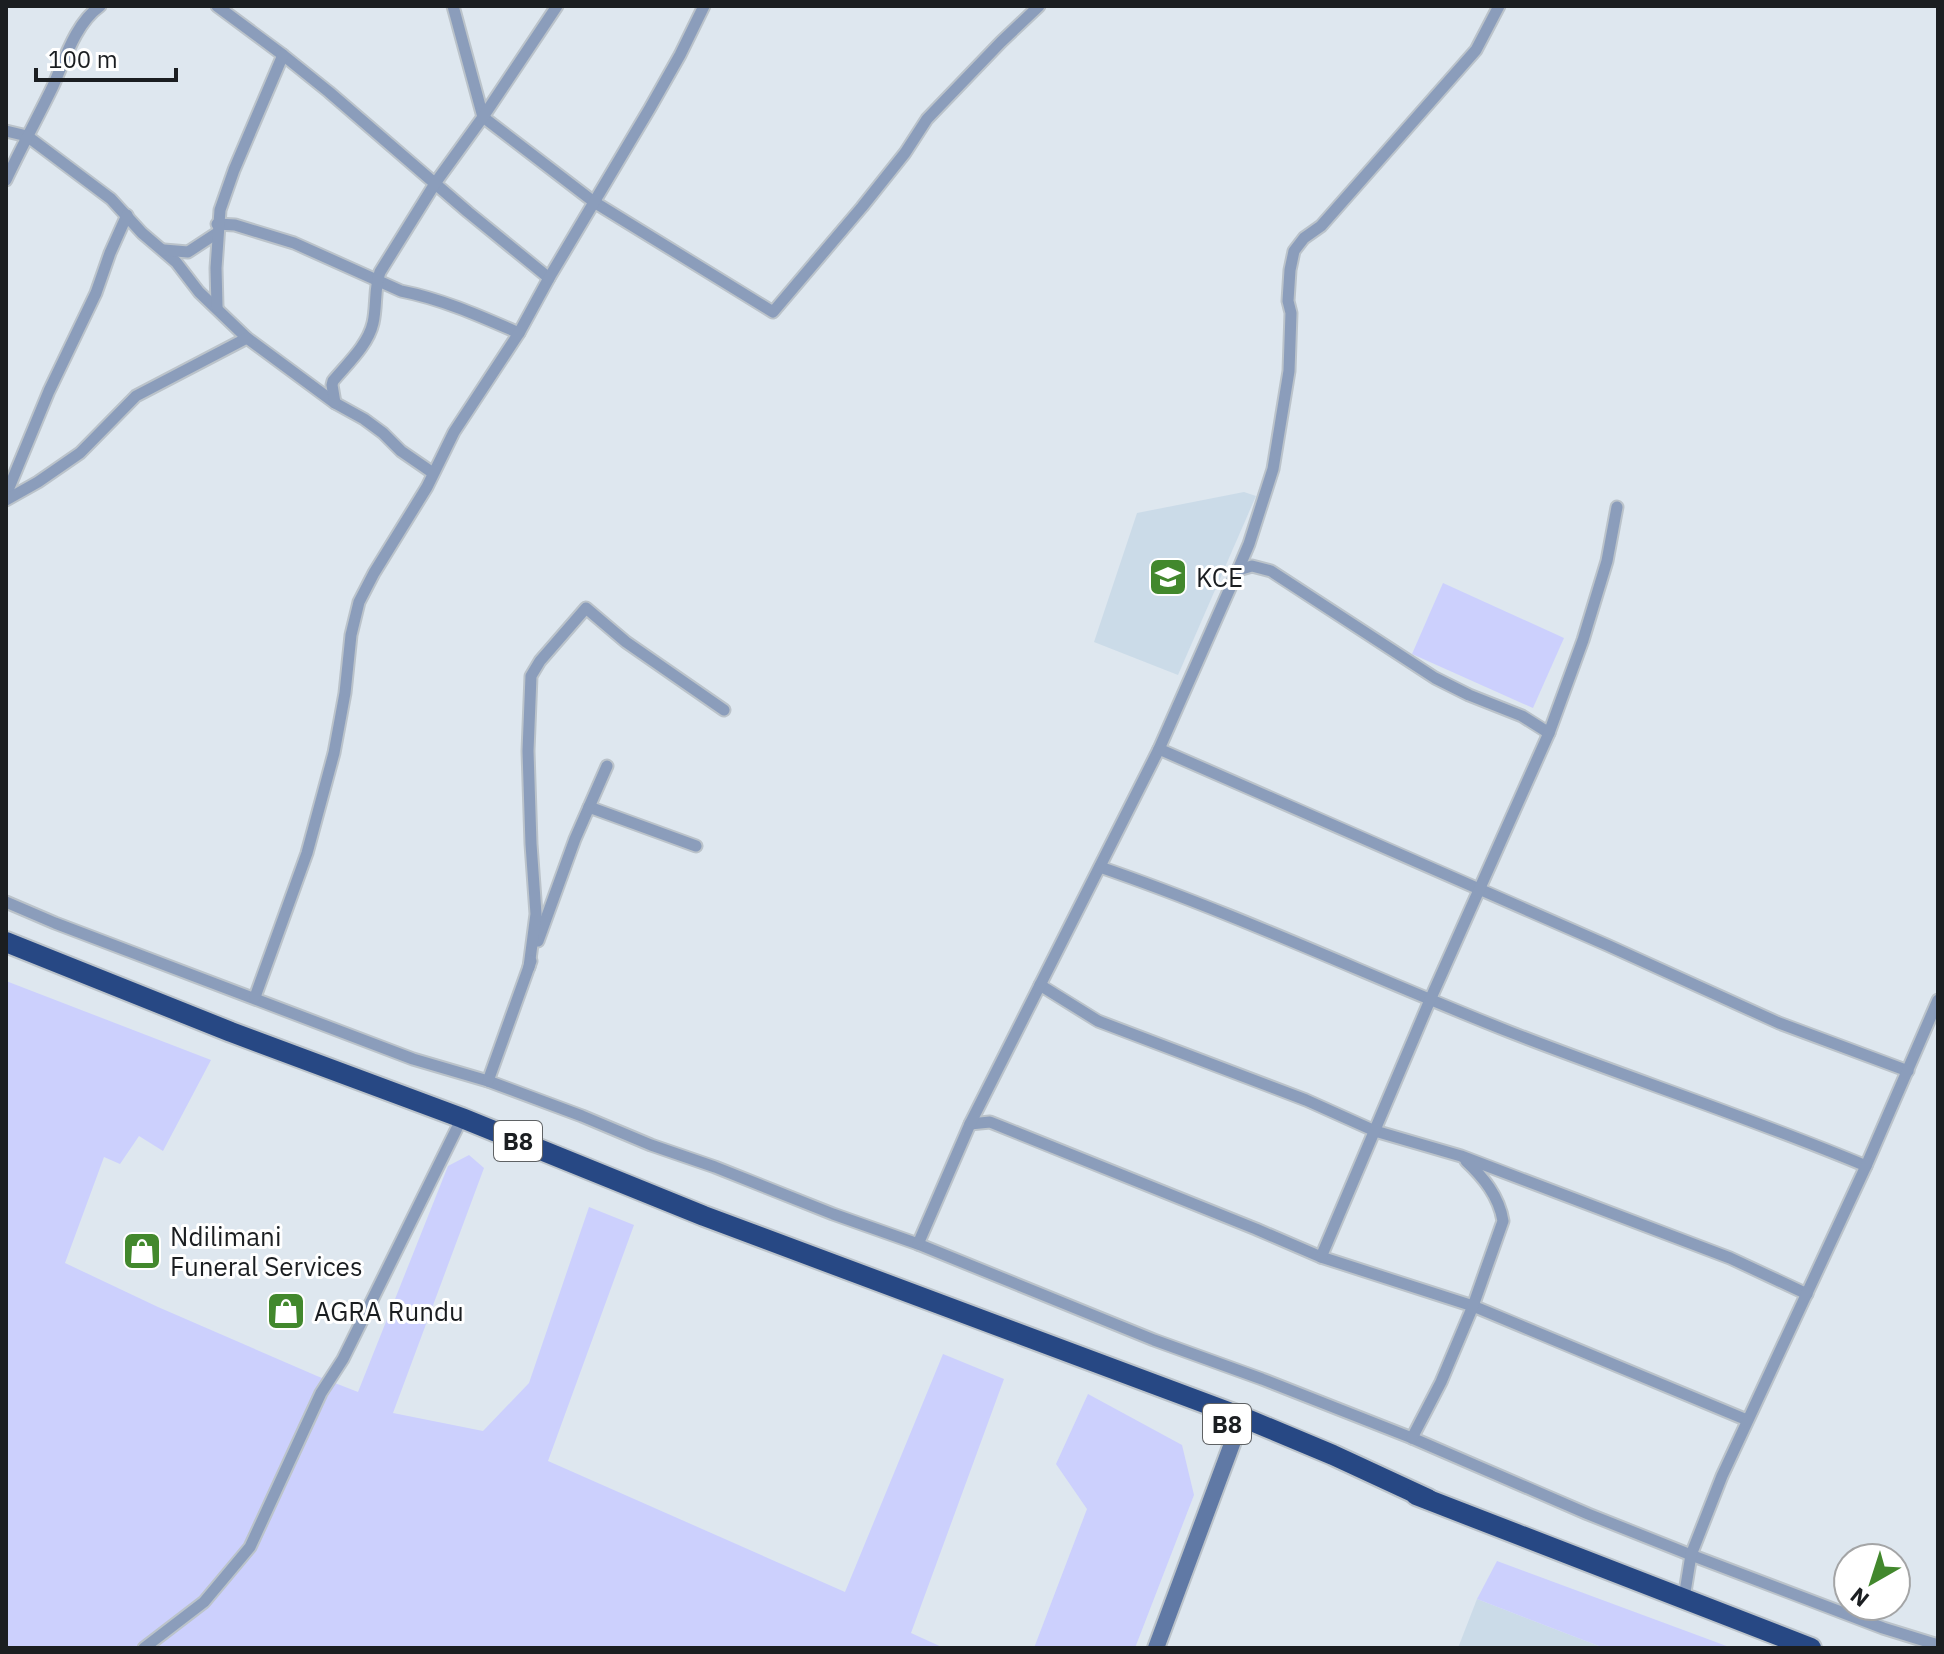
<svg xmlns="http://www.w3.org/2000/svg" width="1944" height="1654" viewBox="0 0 1944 1654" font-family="'IBM Plex Sans',sans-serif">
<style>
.built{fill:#cbdbe8}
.green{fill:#ccd0fd}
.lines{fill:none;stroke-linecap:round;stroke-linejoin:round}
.street-casing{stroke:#bbc3ca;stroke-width:15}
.secondary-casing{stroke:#bbc3ca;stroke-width:20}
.highway-casing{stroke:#bbc3ca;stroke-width:24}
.street{stroke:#8b9dbb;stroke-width:11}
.secondary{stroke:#6079a5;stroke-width:16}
.highway{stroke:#274884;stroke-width:20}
.labels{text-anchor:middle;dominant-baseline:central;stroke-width:6;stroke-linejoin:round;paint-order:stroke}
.shield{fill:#fff;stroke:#5f6264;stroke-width:2}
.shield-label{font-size:24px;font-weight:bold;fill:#1b1e21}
.poi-label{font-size:26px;fill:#1b1e21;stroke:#fff;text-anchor:start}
</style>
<rect width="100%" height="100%" fill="#dee7ef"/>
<!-- built -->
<g class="built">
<polygon points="1244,492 1256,496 1178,675 1094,642 1137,513"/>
<polygon points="1477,1599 1604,1648 1458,1648"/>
</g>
<!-- green -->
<g class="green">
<polygon points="1443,583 1564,638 1533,708 1412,654"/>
<polygon points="6,981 211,1060 163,1151 139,1136 120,1164 104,1157 65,1263 158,1307 317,1376 358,1392 448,1166 469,1155 484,1168 393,1413 483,1431 529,1383 589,1207 634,1225 548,1461 845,1592 943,1354 1004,1379 911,1633 944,1648 6,1648"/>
<polygon points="1088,1394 1182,1445 1194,1495 1135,1648 1034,1648 1087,1509 1056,1464"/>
<polygon points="1497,1561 1732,1648 1604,1648 1477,1599"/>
</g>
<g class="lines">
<!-- street casing -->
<g class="street-casing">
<g id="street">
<polyline points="217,6 283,55 329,92 468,212 549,278"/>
<polyline points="453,6 483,117 594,202 773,312 862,207 905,153 927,119 1001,42 1039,6"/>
<polyline points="6,131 27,136 111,199 142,233 176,262 199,292 247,338 335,403 364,419 383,433 401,451 433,473"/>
<path d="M6 180C21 148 38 117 53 86 65 59 75 24 100 6"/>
<path d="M217 224 235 225 294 243 401 291C442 299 480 316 519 333"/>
<polyline points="164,250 188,252 217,233"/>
<polyline points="217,307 216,268 220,210 234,170 283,55"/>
<path d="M335 403 332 385 333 381C347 364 368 345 373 323 377 306 374 288 380 272L436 182 483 117 557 6"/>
<polyline points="6,495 49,391 96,293 110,253 127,215"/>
<polyline points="6,500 38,482 80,453 136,396 247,338"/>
<polyline points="1238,570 1249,544 1273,469 1289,371 1291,313 1288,301 1290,270 1294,251 1304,238 1321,226 1476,50 1499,6"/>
<polyline points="1159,749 1607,945 1779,1023 1908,1071"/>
<polyline points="589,807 696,846"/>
<path d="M1100 867C1240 915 1373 978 1510 1032 1628 1078 1749 1117 1866 1166"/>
<polyline points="6,902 55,923 413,1059 488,1081 582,1116 651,1145 715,1167 833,1214 918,1244 1154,1340 1262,1379 1412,1438 1588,1514 1691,1555 1883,1628 1938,1645"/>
<polyline points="538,941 575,839 607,766"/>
<polyline points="529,967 536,914 531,844 528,751 531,676 540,661 586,608 626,642 724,710"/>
<polyline points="1040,985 1098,1021 1306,1100 1375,1131 1461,1156 1730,1258 1807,1294"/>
<polyline points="255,997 307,853 334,753 345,693 351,635 359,602 374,573 427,487 454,432 519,333 549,278 650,108 680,55 704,6"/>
<polyline points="488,1081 531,961"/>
<polyline points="970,1124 990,1122 1256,1229 1321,1257 1473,1306 1747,1420"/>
<polyline points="918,1244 970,1124 1159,749 1238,570 1252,566 1271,571 1435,678 1469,695 1522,716 1549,733"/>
<polyline points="1321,1257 1430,1000 1549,733 1583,640 1607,561 1617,507"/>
<path d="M1412 1438 1441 1382 1473 1306 1503 1221C1499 1196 1483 1177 1466 1161"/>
<polyline points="1684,1598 1691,1555 1722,1476 1866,1166 1938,1000"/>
<polyline points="144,1648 204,1602 250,1547 321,1393 343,1359 462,1118"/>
</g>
</g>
<!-- secondary casing -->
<g class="secondary-casing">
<polyline id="secondary" points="1156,1648 1242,1417"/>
</g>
<!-- highway casing -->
<g class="highway-casing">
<g id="highway">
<polyline points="6,942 231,1032 462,1118 704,1216 1242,1417 1333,1455 1428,1499"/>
<polyline points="1416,1495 1811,1648"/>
</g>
</g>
<!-- street -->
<use href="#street" class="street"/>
<!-- secondary -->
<use href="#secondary" class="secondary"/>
<!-- highway -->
<use href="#highway" class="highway"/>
</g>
<!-- icons -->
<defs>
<g id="school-square" transform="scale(2)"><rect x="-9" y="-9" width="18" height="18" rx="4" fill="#42882d" stroke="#fff"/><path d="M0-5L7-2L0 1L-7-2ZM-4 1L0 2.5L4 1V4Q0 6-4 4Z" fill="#fff"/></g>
<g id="shop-square" transform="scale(2)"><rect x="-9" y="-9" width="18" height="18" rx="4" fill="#42882d" stroke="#fff"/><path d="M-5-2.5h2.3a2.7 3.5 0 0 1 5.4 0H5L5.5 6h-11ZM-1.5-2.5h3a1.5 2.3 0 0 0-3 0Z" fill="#fff"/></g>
</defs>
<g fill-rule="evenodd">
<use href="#school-square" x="1168" y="577"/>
<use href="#shop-square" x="142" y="1251"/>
<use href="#shop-square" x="286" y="1311"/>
</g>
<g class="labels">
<!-- shield labels -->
<g class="shield">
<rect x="494" y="1121" width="48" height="40" rx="6"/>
<rect x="1203" y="1404" width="48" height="40" rx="6"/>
</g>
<g class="shield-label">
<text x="518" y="1141">B8</text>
<text x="1227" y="1424">B8</text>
</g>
<!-- poi labels -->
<g class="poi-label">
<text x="1196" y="577">KCE</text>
<text x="170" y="1236">Ndilimani<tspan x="170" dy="30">Funeral Services</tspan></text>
<text x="314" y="1311">AGRA Rundu</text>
</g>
</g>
<!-- border -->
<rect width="1944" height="1654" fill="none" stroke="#1b1e21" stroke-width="16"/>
<!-- north arrow -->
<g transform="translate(1872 1582) rotate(219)"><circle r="38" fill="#ffffff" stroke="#a4a5a6" stroke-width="2"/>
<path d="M0-6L14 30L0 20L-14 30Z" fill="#42882d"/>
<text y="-12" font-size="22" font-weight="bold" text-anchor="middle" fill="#1b1e21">N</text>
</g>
<!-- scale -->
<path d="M36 68v12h140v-12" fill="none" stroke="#1b1e21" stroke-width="4"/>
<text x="48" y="68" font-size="24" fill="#1b1e21" stroke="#ffffff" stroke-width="6" paint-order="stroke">100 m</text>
</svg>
